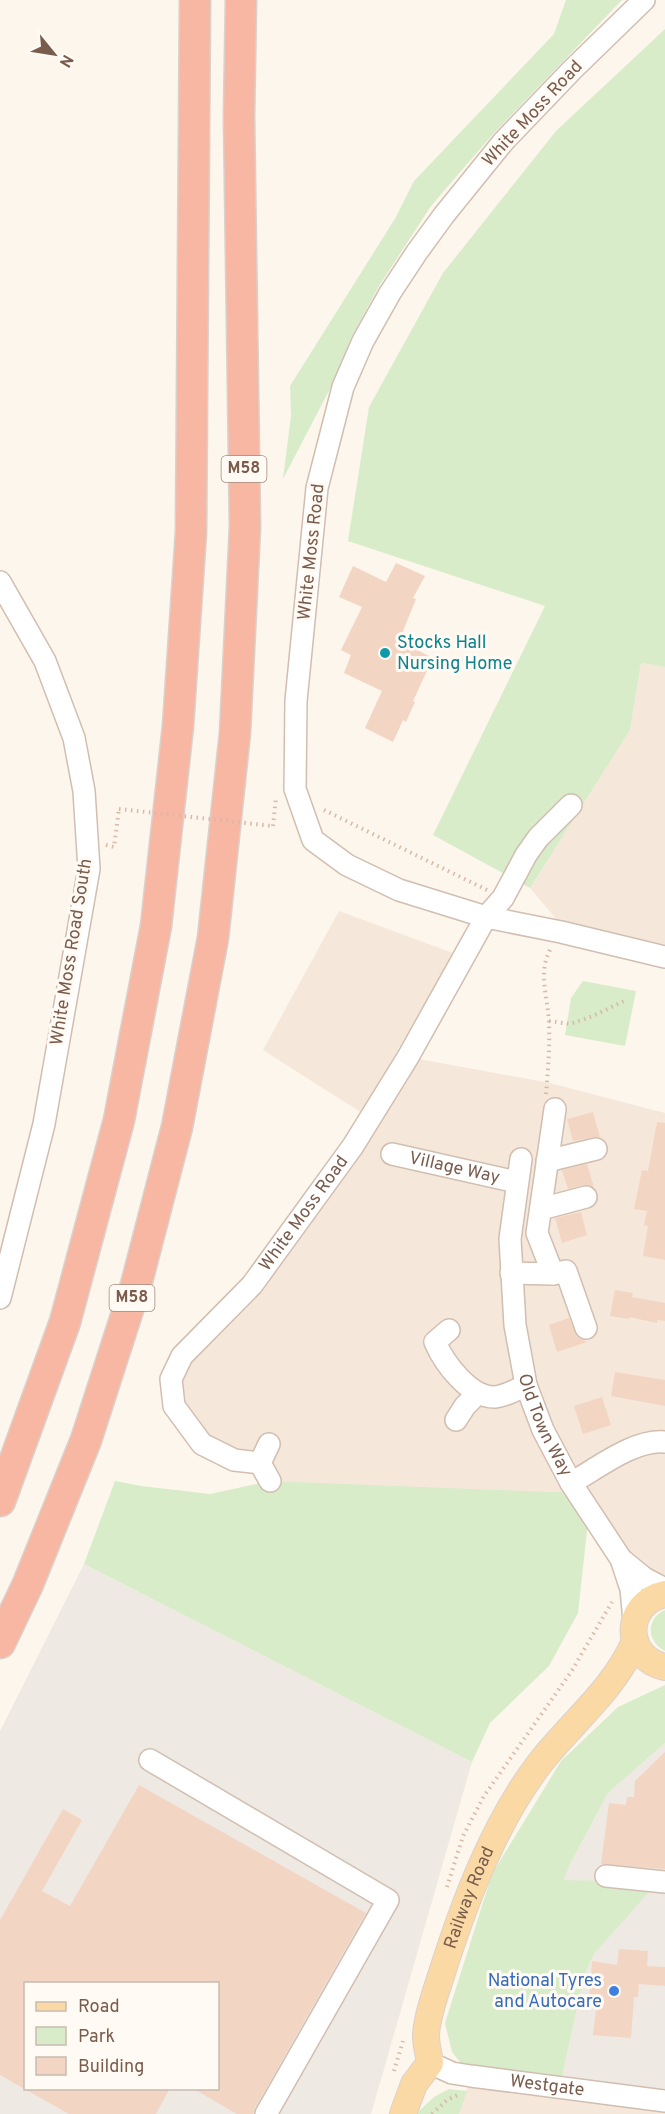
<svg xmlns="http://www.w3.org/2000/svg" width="665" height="2114" viewBox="0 0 665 2114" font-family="Overpass,sans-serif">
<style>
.residential{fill:#f5e8da}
.industrial{fill:#efe9e4;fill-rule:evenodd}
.green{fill:#d8ecc9}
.building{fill:#f3d5c3}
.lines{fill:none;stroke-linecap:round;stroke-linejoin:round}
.minor-casing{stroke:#d1beb0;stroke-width:24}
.major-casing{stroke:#dad1cd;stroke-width:28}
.highway-casing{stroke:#dad1cd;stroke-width:33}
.path{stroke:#d9b8a5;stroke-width:4;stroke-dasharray:1.5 4.5;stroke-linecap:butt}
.minor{stroke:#fff;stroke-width:21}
.major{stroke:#fbd9a5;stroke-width:26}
.highway{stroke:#f7b7a3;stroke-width:30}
.path-bridge{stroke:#d9b8a5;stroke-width:4;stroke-dasharray:1.5 4.5;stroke-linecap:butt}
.culture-dot{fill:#0f9aa8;stroke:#fffaf3;stroke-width:2}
.shop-dot{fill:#3f7fe0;stroke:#fffaf3;stroke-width:2}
.labels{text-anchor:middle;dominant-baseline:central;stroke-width:6;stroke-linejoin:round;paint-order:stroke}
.shield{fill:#fffaf3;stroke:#a28b7f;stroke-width:1.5}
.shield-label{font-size:16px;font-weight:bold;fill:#7a5c4d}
.street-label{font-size:18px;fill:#7a5c4d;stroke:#fffaf3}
.culture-label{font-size:18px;fill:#0d838f;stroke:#fffaf3;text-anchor:start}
.shop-label{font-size:18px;fill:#366cbe;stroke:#fffaf3;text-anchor:end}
</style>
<rect width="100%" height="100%" fill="#fdf6ec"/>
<!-- residential -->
<g class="residential">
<polygon points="641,663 665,667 665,957 569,934 530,888 630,730"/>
<polygon points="339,911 453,953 362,1113 263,1050"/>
<polygon points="408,1057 550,1083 665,1113 665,1594 643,1605 589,1513 270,1481 234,1460 174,1406 182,1356 252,1285"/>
<polygon points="471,2076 665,2101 665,2114 459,2114"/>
</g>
<!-- industrial -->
<g class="industrial">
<path d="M84 1564 472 1762 371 2114H0V1731ZM26 1984H218V2088H26Z"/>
<polygon points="665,1743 665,2101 560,2087 584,1976 594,1954 657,1882 563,1881 569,1866 608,1793"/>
</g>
<!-- green -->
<g class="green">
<polygon points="566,0 622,0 493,134 431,206 379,286 352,336 333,383 283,479 291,416 290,386 396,217 414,181 554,34"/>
<polygon points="665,29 665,667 641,663 630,730 530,888 433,835 545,606 348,541 369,407 443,273 556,131"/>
<polygon points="583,981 636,991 625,1046 565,1035 571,998"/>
<polygon points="115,1481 141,1486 210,1494 270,1481 577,1493 589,1513 578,1613 549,1666 490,1723 472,1762 84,1564"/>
<path d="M665 1610V1651C647 1642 645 1619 665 1610Z"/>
<polygon points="665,1685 665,1743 608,1793 569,1866 564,1880 658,1882 594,1954 584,1976 560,2087 471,2076 452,2052 445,2023 492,1874 561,1761 618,1707"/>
<polygon points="449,2089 467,2091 459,2114 416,2114 434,2097"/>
</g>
<!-- building -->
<g class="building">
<polygon points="396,563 425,576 413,598 416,599 399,641 433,658 413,701 415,702 406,722 403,720 393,742 365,728 382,691 344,673 351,655 341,650 362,607 339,597 353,566 386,582"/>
<polygon points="593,1112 600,1137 593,1137 573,1141 567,1119"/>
<polygon points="657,1122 665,1123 665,1260 643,1256 648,1226 644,1225 647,1211 634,1209 642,1170 648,1171"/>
<polygon points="587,1164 594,1187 583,1185 568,1189 562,1170"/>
<polygon points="581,1212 587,1235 562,1243 555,1218"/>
<polygon points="615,1290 633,1293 632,1297 665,1303 665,1321 657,1320 657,1323 629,1317 629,1319 610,1316"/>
<polygon points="569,1318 577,1337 587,1342 557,1352 549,1325"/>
<polygon points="615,1372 665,1380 665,1406 611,1396"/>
<polygon points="602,1397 611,1425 583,1434 574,1406"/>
<polygon points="665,1752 665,1869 601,1864 609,1803 626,1805 627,1797 634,1797 635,1781"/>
<polygon points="139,1785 366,1913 255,2108 253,2114 237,2114 192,2088 218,2088 218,1983 26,1983 26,2088 170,2088 156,2114 69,2114 0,2075 0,1920 63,1809 82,1820 42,1891 70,1906"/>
<polygon points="619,1949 648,1951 647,1966 665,1967 665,1986 639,1984 638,1997 634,1997 631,2038 593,2035 597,2002 589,2001 592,1961 617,1965"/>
</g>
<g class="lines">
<!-- minor casing -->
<g class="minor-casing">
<g id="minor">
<polyline points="644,0 572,70 503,142 444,215 417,252 390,293 363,341 343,387 317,488 296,701 295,789 313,840 347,865 399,890 486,917 561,932 665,957"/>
<polyline points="0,582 45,661 74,738 84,791 89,869 44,1124 0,1298"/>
<path id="s1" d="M392 1154 517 1182"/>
<path id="s2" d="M521 1159 510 1239 515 1325 526 1385 543 1430 571 1483 621 1559 631 1589 634 1621"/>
<polyline points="547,1161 596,1149"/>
<polyline points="541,1209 586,1197"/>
<polyline points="511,1273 553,1274 566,1271 586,1328"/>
<polyline points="553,1274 537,1233 555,1109"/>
<path d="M449 1330 435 1342C444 1363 470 1398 495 1397 506 1396 516 1390 526 1385"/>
<polyline points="456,1420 465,1406 477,1394"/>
<polyline points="269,1444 260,1463 270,1481"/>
<path id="s3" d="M260 1463 234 1460 202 1444 174 1406 171 1379 182 1356 252 1285 353 1146 408 1057 486 917 503 898 526 855 538 838 571 805"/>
<path d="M571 1483C598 1468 634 1439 665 1442"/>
<polyline points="622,1560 644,1578 665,1589"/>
<polyline points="150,1760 388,1900 266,2114"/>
<polyline points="606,1876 665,1882"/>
<path id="s4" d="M430 2063 452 2073 471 2076 665 2101"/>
</g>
</g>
<!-- major casing -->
<g class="major-casing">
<g id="major">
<path d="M665 1594C623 1603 623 1658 665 1667"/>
<path id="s5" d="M403 2114 414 2084 430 2063C429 2055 426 2045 426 2036 426 2020 435 1994 440 1979 463 1906 493 1824 540 1763 571 1723 614 1690 635 1641"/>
</g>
</g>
<!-- highway casing -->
<g class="highway-casing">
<g id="highway">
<polyline points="0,1501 65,1322 119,1120 156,926 178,726 191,532 195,0"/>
<polyline points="0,1643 28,1584 86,1440 136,1285 177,1127 213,938 235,733 245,527 239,116 241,0"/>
</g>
</g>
<!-- path -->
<g class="path">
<polyline points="324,810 487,890"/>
<polyline points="273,826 276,797"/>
<polyline points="106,845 114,847 119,809"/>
<polyline points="549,1021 570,1024 593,1016 624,1001"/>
<path d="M546 1094C548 1071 550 1047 549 1023 548 996 537 973 551 948"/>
<polyline points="447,1887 463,1836 484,1796 571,1672 612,1602"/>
<polyline points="394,2071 403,2041"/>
<polyline points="432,2114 447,2100 460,2094"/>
</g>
<!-- minor -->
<use href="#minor" class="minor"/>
<!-- major -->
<use href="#major" class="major"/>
<!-- highway -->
<use href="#highway" class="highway"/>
<!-- path-bridge -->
<polyline class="path-bridge" points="119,809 273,826"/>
</g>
<!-- markers -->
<circle class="culture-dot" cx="385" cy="653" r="6"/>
<circle class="shop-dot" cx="614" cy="1991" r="6"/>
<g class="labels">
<!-- shield labels -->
<g class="shield">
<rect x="221.5" y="456" width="45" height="26" rx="4.5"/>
<rect x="109.5" y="1285" width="45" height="26" rx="4.5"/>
</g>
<g class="shield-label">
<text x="244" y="469">M58</text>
<text x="132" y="1298">M58</text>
</g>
<!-- street labels -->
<g class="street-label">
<text transform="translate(533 114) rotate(-47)">White Moss Road</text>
<text transform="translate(312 552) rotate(-84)">White Moss Road</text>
<text transform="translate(72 952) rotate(-81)">White Moss Road South</text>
<text stroke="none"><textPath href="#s1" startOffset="64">Village Way</textPath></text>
<text stroke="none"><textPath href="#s3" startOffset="350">White Moss Road</textPath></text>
<text stroke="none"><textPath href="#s2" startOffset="272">Old Town Way</textPath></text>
<text stroke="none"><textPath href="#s5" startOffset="231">Railway Road</textPath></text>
<text stroke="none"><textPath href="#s4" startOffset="120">Westgate</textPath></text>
</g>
<!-- culture labels -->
<g class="culture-label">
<text x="397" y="643">Stocks Hall<tspan x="397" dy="21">Nursing Home</tspan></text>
</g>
<!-- shop labels -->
<g class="shop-label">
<text x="602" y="1981">National Tyres<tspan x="602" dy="21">and Autocare</tspan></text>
</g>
</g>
<!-- legend -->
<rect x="24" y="1982" width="195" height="108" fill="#fffaf3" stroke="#cabbb1" stroke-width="1.5"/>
<rect x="36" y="2002" width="30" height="9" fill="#fbd9a5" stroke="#cabbb1" stroke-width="1.5"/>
<text x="78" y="2012" font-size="18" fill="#7a5c4d">Road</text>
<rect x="36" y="2027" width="30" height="18" fill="#d8ecc9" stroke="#cabbb1" stroke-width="1.5"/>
<text x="78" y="2042" font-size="18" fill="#7a5c4d">Park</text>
<rect x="36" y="2057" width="30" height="18" fill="#f3d5c3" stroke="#cabbb1" stroke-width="1.5"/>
<text x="78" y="2072" font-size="18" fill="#7a5c4d">Building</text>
<!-- north arrow -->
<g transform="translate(54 54) rotate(120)" stroke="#fffaf3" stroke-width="4.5" paint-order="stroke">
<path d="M0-4.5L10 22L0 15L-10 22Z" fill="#7a5c4d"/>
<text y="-9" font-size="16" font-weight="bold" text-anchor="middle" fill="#7a5c4d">N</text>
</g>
</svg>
